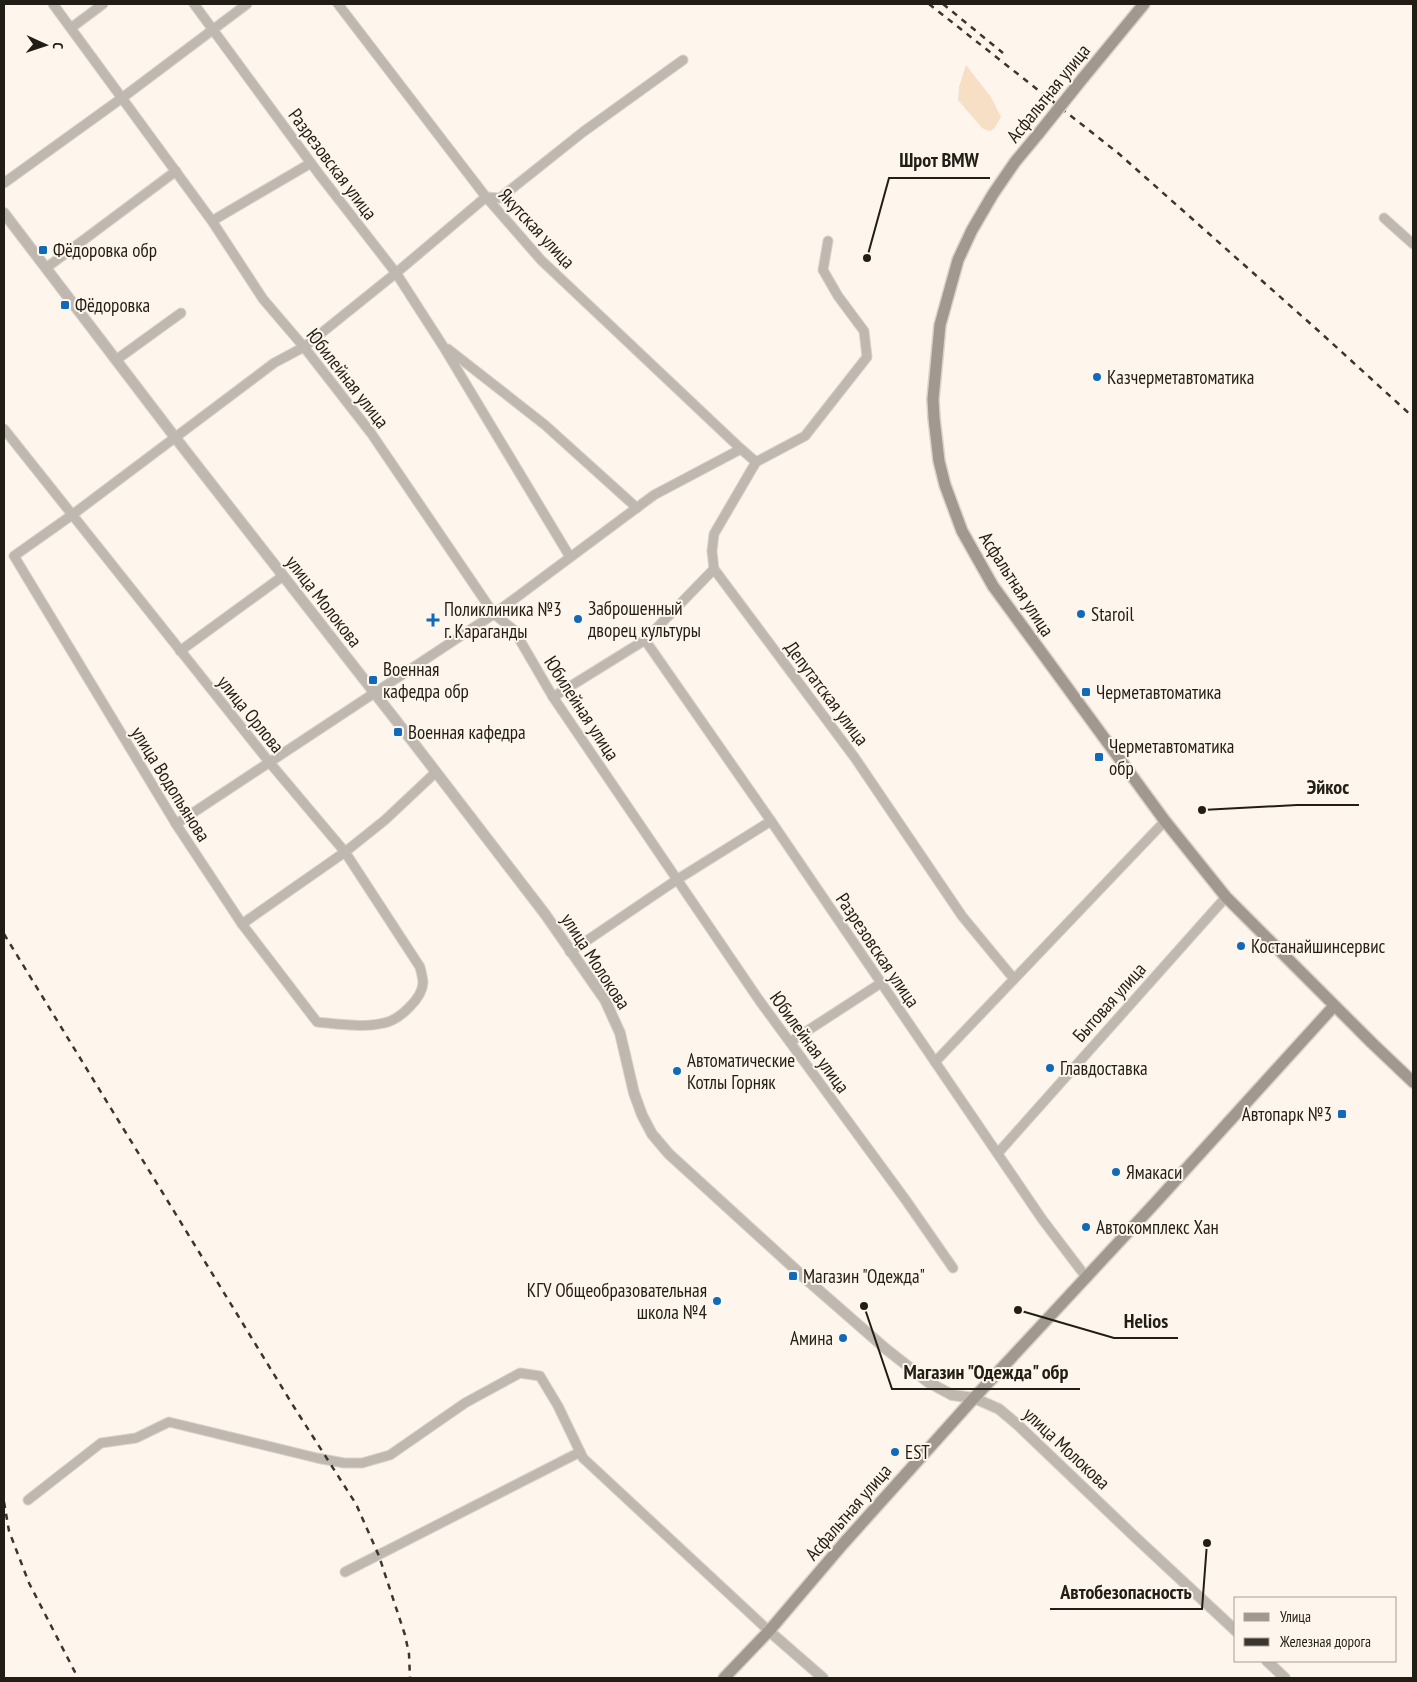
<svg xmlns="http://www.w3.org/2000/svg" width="1417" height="1682" viewBox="0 0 1417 1682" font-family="'PT Sans Narrow',sans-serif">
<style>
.green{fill:#f6dfc4}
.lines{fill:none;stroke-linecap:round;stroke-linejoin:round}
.minor-casing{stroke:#dbd3ca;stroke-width:11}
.tertiary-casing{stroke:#dbd3ca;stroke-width:12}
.secondary-casing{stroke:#dbd3ca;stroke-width:14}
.minor{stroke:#beb8b1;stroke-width:9}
.tertiary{stroke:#beb8b1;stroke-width:10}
.secondary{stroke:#a1998f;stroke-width:11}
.rail{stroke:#3a362f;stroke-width:2.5;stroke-dasharray:6 6;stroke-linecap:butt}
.secondary-bridge-casing{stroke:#dbd3ca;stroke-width:14;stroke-linecap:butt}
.secondary-bridge{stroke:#a1998f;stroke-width:11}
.poi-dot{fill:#116ab7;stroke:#fef6ec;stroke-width:2}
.labels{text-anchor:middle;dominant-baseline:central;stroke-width:4;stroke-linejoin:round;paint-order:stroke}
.street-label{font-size:19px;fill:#211d17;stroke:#fef6ec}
.poi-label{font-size:19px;fill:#211d17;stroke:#fef6ec;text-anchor:start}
.leader{fill:none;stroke:#211d17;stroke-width:2}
.callout-dot{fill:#211d17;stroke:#fef6ec;stroke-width:2}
.callout-label{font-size:20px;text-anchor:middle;font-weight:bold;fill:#211d17;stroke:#fef6ec;stroke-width:4;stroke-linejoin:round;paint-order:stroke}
</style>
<rect width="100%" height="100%" fill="#fef6ec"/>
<!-- green -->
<polygon class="green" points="966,65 991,97 1001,117 994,129 989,131 982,128 958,100 959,87"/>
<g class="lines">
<!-- minor casing -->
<g class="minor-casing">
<g id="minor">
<polyline points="53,4 212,221 263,299 304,347 371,433 494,614 514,630 553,697 759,1000 905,1199 953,1268"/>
<polyline points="194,4 319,174 396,273 443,346 570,557"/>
<polyline points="338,4 486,197 541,260 741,449"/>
<polyline points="71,28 103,4"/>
<polyline points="4,183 122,98 247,4"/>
<polyline points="1384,218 1413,244"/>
<polyline points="212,221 311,163"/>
<polyline points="828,241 823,270 838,296 864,331 867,357 805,436 756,462 714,534 712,551 714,569 855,758 962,916 1014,979"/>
<polyline points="46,268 176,171"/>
<polyline points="448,349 545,425 637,508"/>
<polyline points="116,360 181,313"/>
<path d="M4 429 270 763 345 852 420 967C421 972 423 978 423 983 422 999 399 1020 384 1023 362 1028 338 1024 317 1022L242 924 176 824 14 556 72 515 274 363 304 347 396 273 486 197 500 198 583 132 683 60"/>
<polyline points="645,640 771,821 1042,1219 1086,1277"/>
<polyline points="180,651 283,576"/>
<polyline points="553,697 645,640 714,569"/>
<polyline points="176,824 494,614 654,495 741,449 756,462"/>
<polyline points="242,924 345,852 385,820 436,772"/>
<polyline points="570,952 678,879 771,821"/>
<polyline points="790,1042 881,983"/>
<polyline points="935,1062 1165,821"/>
<polyline points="998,1153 1226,897"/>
<polyline points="28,1500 101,1443 136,1438 169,1422 317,1458 344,1463 362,1463 390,1455 465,1403 520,1373 540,1376 558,1406 583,1458 769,1631"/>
<polyline points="345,1572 580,1452"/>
</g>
</g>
<!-- tertiary casing -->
<g class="tertiary-casing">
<g id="tertiary">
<polyline points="4,213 174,436 416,746 545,914 605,1000 620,1033 634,1093 642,1115 652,1134 669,1154 806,1279 886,1349 928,1382 952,1395 974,1398 999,1409 1019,1426 1134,1536 1236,1631"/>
<polyline points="769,1631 823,1678"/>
<polyline points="1267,1661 1285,1678"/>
</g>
</g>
<!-- secondary casing -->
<g class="secondary-casing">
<g id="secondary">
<polyline points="1083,78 1144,4"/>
<polyline points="1039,133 1015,162 993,194 972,230 958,260 940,325 933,399 934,418 939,461 945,485 962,531 993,586 1165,821 1226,897 1372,1043 1413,1082"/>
<polyline points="724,1678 769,1631 843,1544 974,1398 1156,1202 1334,1006"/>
</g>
</g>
<!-- minor -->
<use href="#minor" class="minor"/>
<!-- tertiary -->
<use href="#tertiary" class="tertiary"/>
<!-- secondary -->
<use href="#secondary" class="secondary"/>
<!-- rail -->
<g class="rail">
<polyline points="929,4 1118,153 1322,334 1413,417"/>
<polyline points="943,4 1003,53"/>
<polyline points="4,934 294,1407 356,1504 379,1556 405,1635 409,1654 410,1678"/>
<polyline points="4,1502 9,1531 29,1583 78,1678"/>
</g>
<!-- secondary-bridge casing -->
<g class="secondary-bridge-casing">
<polyline id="secondary-bridge" points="1039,133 1083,78"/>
</g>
<!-- secondary-bridge -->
<use href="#secondary-bridge" class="secondary-bridge"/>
</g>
<!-- markers -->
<g class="poi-dot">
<rect x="38" y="245" width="10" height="10" rx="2.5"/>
<rect x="60" y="300" width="10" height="10" rx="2.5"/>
<circle cx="1097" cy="377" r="5"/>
<circle cx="1081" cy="614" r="5"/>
<circle cx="578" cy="619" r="5"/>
<path d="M430.5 612.5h5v5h5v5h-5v5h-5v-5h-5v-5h5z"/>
<rect x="368" y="675" width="10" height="10" rx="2.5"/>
<rect x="1081" y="687" width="10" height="10" rx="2.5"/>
<rect x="393" y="727" width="10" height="10" rx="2.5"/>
<rect x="1094" y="752" width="10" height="10" rx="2.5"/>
<circle cx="1241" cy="946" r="5"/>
<circle cx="1050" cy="1068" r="5"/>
<circle cx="677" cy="1071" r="5"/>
<rect x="1337" y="1109" width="10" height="10" rx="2.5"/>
<circle cx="1116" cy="1172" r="5"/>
<circle cx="1086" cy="1227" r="5"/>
<rect x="788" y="1271" width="10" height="10" rx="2.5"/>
<circle cx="717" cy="1301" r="5"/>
<circle cx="843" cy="1338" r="5"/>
<circle cx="895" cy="1452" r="5"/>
</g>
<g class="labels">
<!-- street labels -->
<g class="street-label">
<text transform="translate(1048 93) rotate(-51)">Асфальтная улица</text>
<text transform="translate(333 164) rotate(53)">Разрезовская улица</text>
<text transform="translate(537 228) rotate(47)">Якутская улица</text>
<text transform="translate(348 378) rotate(52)">Юбилейная улица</text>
<text transform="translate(1017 584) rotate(57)">Асфальтная улица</text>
<text transform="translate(324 601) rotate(52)">улица Молокова</text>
<text transform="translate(827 693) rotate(53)">Депутатская улица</text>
<text transform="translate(582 708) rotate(57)">Юбилейная улица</text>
<text transform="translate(251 714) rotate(51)">улица Орлова</text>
<text transform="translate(171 784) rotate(58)">улица Водопьянова</text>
<text transform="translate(878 950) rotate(56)">Разрезовская улица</text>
<text transform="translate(596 961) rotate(57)">улица Молокова</text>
<text transform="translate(1109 1002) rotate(-48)">Бытовая улица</text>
<text transform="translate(810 1042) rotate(54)">Юбилейная улица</text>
<text transform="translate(1067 1448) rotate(43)">улица Молокова</text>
<text transform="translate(848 1512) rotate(-49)">Асфальтная улица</text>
</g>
<!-- poi labels -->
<g class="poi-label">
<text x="53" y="250">Фёдоровка обр</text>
<text x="75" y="305">Фёдоровка</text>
<text x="1107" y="377">Казчерметавтоматика</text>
<text x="588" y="608">Заброшенный<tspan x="588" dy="22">дворец культуры</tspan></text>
<text x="444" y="609">Поликлиника №3<tspan x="444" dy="22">г. Караганды</tspan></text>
<text x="1091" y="614">Staroil</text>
<text x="383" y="669">Военная<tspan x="383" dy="22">кафедра обр</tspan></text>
<text x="1096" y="692">Черметавтоматика</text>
<text x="408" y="732">Военная кафедра</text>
<text x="1109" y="746">Черметавтоматика<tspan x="1109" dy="22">обр</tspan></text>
<text x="1251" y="946">Костанайшинсервис</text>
<text x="687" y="1060">Автоматические<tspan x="687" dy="22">Котлы Горняк</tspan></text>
<text x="1060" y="1068">Главдоставка</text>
<text x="1332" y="1114" text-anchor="end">Автопарк №3</text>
<text x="1126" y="1172">Ямакаси</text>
<text x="1096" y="1227">Автокомплекс Хан</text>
<text x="803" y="1276">Магазин "Одежда"</text>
<text x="707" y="1290" text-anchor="end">КГУ Общеобразовательная<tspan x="707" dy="22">школа №4</tspan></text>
<text x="833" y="1338" text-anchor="end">Амина</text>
<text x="905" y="1452">EST</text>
</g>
</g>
<!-- callouts -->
<path class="leader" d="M867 258L889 178H990M1202 810L1297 805H1359M1018 1310L1114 1338H1178M864 1306L892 1389H1080M1207 1543L1202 1609H1050"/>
<g class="callout-dot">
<circle cx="867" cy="258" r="5"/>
<circle cx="1202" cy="810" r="5"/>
<circle cx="1018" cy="1310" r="5"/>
<circle cx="864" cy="1306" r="5"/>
<circle cx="1207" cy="1543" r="5"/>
</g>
<g class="callout-label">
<text x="939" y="167">Шрот BMW</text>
<text x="1328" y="794">Эйкос</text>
<text x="1146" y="1328">Helios</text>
<text x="986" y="1379">Магазин "Одежда" обр</text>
<text x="1126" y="1599">Автобезопасность</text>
</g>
<!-- border -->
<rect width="1417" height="1682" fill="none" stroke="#211d17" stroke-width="10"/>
<!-- legend -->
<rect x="1234" y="1597" width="162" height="65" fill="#fef6ec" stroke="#a69f97"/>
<rect x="1244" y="1613" width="25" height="8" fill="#a1998f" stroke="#a69f97"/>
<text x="1280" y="1622" font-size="15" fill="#211d17">Улица</text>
<rect x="1244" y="1638" width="25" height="8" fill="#3a362f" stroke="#a69f97"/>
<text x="1280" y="1647" font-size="15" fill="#211d17">Железная дорога</text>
<!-- north arrow -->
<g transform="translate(45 45) rotate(93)" stroke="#fef6ec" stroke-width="4" paint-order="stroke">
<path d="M0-4L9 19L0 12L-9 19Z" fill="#211d17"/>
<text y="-8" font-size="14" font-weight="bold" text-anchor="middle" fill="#211d17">С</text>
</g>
</svg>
